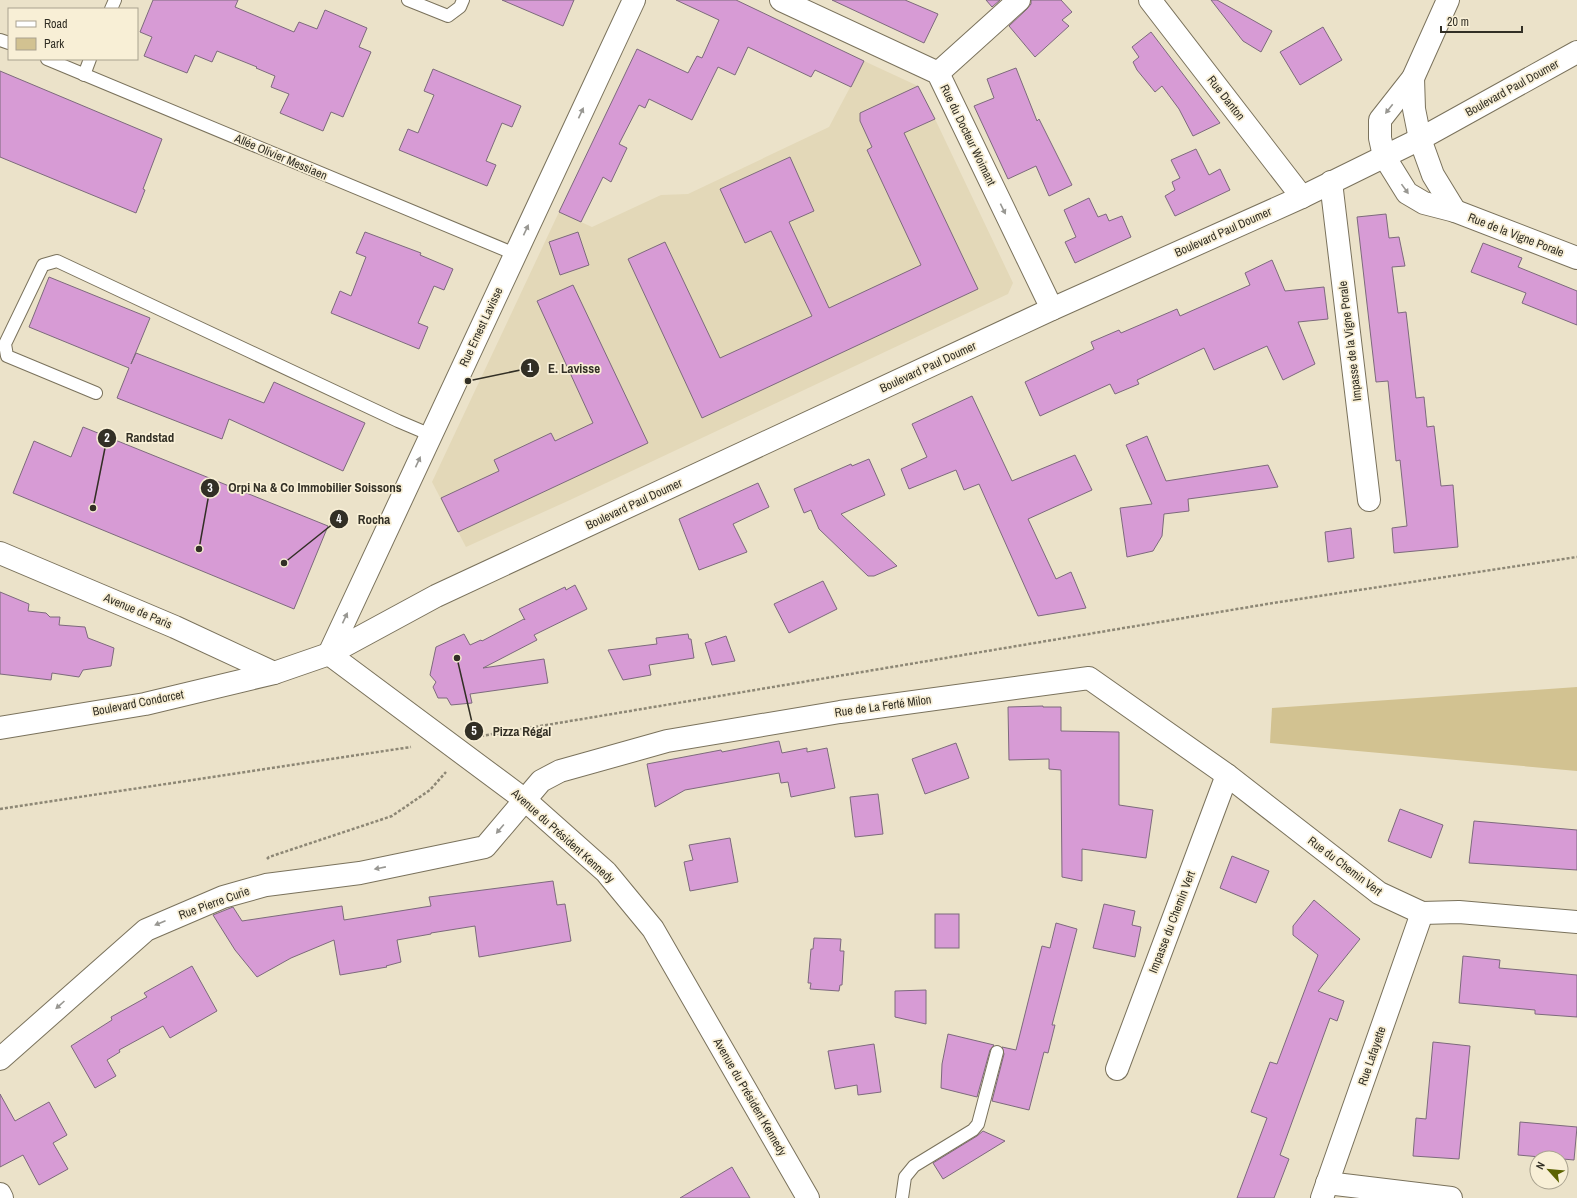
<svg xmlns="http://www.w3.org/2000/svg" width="1577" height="1198" viewBox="0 0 1577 1198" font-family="'Archivo Narrow',sans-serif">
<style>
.built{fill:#e3d8b8}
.green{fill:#d2c291}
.building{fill:#d79bd5;stroke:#7d6a7c}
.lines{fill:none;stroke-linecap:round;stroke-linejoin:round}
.lane-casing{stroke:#7a725c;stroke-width:14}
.street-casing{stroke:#7a725c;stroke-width:24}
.secondary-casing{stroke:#7a725c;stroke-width:24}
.path{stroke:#8d8775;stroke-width:2.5;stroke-dasharray:3 2;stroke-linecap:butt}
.lane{stroke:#fff;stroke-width:12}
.street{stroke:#fff;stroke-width:22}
.secondary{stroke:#fff;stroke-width:22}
.oneway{fill:#989792}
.labels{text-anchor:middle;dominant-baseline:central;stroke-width:3.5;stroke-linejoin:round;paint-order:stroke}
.street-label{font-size:12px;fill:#322f25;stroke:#f8efd6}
.leader{fill:none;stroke:#322f25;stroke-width:1.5}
.callout-dot{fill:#322f25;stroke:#f8efd6;stroke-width:1.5}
.mark-label{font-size:12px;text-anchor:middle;font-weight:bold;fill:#fff}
.callout-label{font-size:13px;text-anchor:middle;font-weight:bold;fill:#322f25;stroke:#f8efd6;stroke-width:3.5;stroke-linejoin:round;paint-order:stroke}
</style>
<rect width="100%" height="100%" fill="#ebe2c9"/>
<!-- built -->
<polygon class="built" points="864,61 918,86 935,119 1013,283 1008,294 570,500 466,547 432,482 559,212 592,227 661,195 688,194 829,127"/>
<!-- green -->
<polygon class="green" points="1577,687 1577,771 1270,743 1272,708"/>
<!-- building -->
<g class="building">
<polygon points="153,0 238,0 235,7 294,32 299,22 317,29 325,10 367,28 359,47 371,52 343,117 331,112 323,131 280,113 289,94 271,87 275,76 256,68 257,67 217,51 212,62 195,55 187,73 144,56 152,37 140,32"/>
<polygon points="502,0 574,0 563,26"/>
<polygon points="676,0 736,0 864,61 851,87 815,70 811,77 748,47 735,75 718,67 692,120 649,99 645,108 639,105 619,144 627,148 611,182 603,177 581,222 559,212 637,49 688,73 697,56 702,58 719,20"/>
<polygon points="832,0 905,0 938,14 924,43"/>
<polygon points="986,0 1000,0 992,7"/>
<polygon points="1031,0 1061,0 1072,12 1062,20 1069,26 1035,57 1009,26 1027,9 1031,4"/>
<polygon points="1211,0 1217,0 1272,31 1261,52 1243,41"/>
<polygon points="1323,27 1342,60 1300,85 1280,52"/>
<polygon points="1151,32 1205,103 1220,123 1193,136 1179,109 1162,86 1155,92 1137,70 1133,62 1139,57 1132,47"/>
<polygon points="1016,68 1037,121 1039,119 1072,185 1049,196 1036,166 1008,179 974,106 994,98 987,79"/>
<polygon points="433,69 521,106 512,127 502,123 486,161 496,165 487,186 399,150 408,129 418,133 434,95 424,91"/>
<polygon points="0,71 162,139 143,189 145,190 136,213 0,157"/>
<polygon points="918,86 935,119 904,133 978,289 702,418 628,259 665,242 720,358 812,316 771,231 745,243 720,189 790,157 814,211 789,222 829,308 921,265 867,150 872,147 860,121 860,113"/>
<polygon points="1196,149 1209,175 1220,169 1230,190 1175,216 1165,196 1175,190 1172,182 1180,178 1171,160"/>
<polygon points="1089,198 1098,217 1106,214 1109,221 1122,216 1131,237 1075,263 1065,242 1076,237 1064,210"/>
<polygon points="1386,214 1389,238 1399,237 1405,266 1392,267 1398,313 1406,312 1416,398 1424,397 1427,427 1434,426 1441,486 1453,485 1458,547 1394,553 1392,528 1407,526 1400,460 1396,461 1388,381 1376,382 1357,217"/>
<polygon points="365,232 421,253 420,255 453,269 444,290 434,286 418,323 428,327 419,349 331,313 340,291 351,296 366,257 356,253"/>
<polygon points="578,232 589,265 560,275 549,242"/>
<polygon points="1483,243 1522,258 1518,267 1577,291 1577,325 1522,303 1526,293 1471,272"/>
<polygon points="1272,260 1285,291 1324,287 1328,319 1298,322 1315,364 1283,380 1267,346 1214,370 1204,348 1137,380 1139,384 1115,394 1110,384 1040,416 1025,382 1094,349 1091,342 1119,330 1121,333 1177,309 1180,316 1250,285 1245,273"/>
<polygon points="49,277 150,318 131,364 136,353 264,403 274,382 365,423 343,471 229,419 222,439 117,398 129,368 29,327"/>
<polygon points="573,285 648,443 458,532 441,498 499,471 494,460 551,433 555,441 593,423 537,301"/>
<polygon points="972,396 1012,481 1075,455 1092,490 1028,519 1056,579 1071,572 1086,608 1038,616 979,484 964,490 956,470 909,489 901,469 927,457 912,424"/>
<polygon points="83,427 328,526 294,609 13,493 34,441 71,457"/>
<polygon points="1147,436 1166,481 1268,465 1278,487 1188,499 1189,511 1164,514 1162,536 1153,551 1127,557 1120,508 1152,504 1126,445"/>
<polygon points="869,459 885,495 841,514 897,566 874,576 868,576 819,529 811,510 804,513 794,489 851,464 852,466"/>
<polygon points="758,483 769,507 733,524 747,552 699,570 679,519"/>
<polygon points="1351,528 1354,558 1328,562 1325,532"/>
<polygon points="823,581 837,609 789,633 774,604"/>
<polygon points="575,585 587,609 534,635 537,640 483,668 544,659 548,683 470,694 472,703 451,705 447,698 438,698 433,687 436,682 430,675 436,647 464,634 470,645 481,640 482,641 524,619 525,620 519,609 565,587 566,590"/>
<polygon points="0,592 29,604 28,611 46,613 50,617 60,617 59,625 85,627 88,638 114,648 111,666 83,670 79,677 52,673 51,680 0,674"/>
<polygon points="688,634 689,639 691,639 694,658 649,665 651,675 623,680 608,650 657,644 656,638"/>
<polygon points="726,636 735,661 712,665 705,643"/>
<polygon points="1043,706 1043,707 1061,707 1061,731 1119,732 1119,805 1153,810 1146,858 1082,849 1082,881 1062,877 1061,770 1049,769 1049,759 1009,760 1008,707"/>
<polygon points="779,741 782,753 807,748 807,752 827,748 835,788 791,797 788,782 781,783 779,773 685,790 655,807 647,764 721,750 722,752"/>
<polygon points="956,743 969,778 925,794 912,759"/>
<polygon points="878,794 883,834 855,837 850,797"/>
<polygon points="1400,809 1443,825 1431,858 1388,841"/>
<polygon points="1474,821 1577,830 1577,870 1469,863"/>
<polygon points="730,838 738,882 690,891 684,862 693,860 689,845"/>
<polygon points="1232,856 1269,871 1256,903 1220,888"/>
<polygon points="553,881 557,905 565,904 571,941 479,957 475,926 431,933 431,934 397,940 401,962 386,966 387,967 340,975 334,940 291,958 257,977 235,950 213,915 233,907 242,921 342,906 344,920 431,906 429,897"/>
<polygon points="1314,900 1360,939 1318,991 1344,1001 1337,1021 1330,1018 1280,1155 1289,1159 1274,1198 1237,1198 1267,1118 1251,1112 1270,1062 1277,1064 1318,955 1293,935 1293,926"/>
<polygon points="1104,904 1135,911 1132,925 1141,927 1135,957 1093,948"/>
<rect x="935" y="914" width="24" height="34"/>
<polygon points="1056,923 1077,929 1052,1025 1055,1025 1048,1053 1044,1052 1029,1110 992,1101 1004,1054 1002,1047 1016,1050 1042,946 1050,948"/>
<polygon points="814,938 841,939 840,951 844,951 842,985 840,985 839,991 810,989 811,983 808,983 811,949 813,949"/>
<polygon points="1463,956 1500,960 1499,968 1577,975 1577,1017 1535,1014 1535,1010 1459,1003"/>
<polygon points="192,966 217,1011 170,1038 163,1026 119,1050 120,1052 107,1060 116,1076 95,1088 71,1046 112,1020 111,1017 147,997 144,993"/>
<polygon points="926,990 926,1024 895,1017 895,991"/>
<polygon points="948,1034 994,1045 990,1050 977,1097 941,1088 942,1064"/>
<polygon points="1433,1042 1470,1046 1459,1159 1413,1156 1416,1118 1426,1119"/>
<polygon points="874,1044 881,1092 858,1095 857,1085 835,1089 828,1051"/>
<polygon points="0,1094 15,1121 49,1102 67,1135 53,1143 68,1169 39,1185 23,1155 0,1167"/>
<polygon points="1520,1122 1577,1127 1574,1160 1518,1155"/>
<polygon points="983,1131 1005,1141 943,1179 933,1163 977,1136"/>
<polygon points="732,1167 750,1198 680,1198"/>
</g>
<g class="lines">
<!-- lane casing -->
<g class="lane-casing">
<g id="lane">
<polyline points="408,0 448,16 460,7 463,0"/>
<polyline points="111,9 115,0"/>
<polyline points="0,40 9,43"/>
<polyline points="47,59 515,254"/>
<polyline points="84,75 90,59"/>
<polyline points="96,393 7,356 5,344 43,265 57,261 398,421 431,435"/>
<polyline points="902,1198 905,1177 914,1166 973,1130 978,1124 997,1052"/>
</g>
</g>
<!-- street casing -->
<g class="street-casing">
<g id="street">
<polyline points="634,0 329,654 525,800 606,872 653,929 808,1198"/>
<polyline points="781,0 938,73 1052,309"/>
<polyline points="1150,0 1302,197"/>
<polyline points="1448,0 1413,78 1380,120 1380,138 1384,156 1407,193 1424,203 1455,211 1577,258"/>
<polyline points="938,73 1019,0"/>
<polyline points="1413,78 1414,109 1420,139 1433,175 1455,211"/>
<polyline points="1331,182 1369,500"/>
<polyline points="0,553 175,627 274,673"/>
<polyline points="0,1059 146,930 223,897 266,885 360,873 485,847 541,781 560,771 667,741 840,712 1089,678 1227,775 1379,893 1422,913 1459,912 1577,922"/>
<polyline points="1117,1069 1227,775"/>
<polyline points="1327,1183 1451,1198"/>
<polyline points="0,1194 2,1198"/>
<polyline points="1322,1198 1422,913"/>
</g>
</g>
<!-- secondary casing -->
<g class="secondary-casing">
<polyline id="secondary" points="0,728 145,704 274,673 329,654 436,596 1052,309 1302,197 1420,139 1577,52"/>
</g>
<!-- path -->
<g class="path">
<polyline points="481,736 1267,604 1577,557"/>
<polyline points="0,809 411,747"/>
<polyline points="267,859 269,857 392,816 430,790 446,772"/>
</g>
<!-- lane -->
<use href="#lane" class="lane"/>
<!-- street -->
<use href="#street" class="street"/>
<!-- secondary -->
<use href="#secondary" class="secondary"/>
</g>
<!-- one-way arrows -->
<defs><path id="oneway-solid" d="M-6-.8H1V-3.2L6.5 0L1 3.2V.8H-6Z"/></defs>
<g class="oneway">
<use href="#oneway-solid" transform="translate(1389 109) rotate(128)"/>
<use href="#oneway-solid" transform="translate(581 113) rotate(-65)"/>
<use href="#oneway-solid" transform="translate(1405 189) rotate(54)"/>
<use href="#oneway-solid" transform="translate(1003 209) rotate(64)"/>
<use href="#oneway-solid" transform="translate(526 230) rotate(-65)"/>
<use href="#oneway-solid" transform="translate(418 462) rotate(-65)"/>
<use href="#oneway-solid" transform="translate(345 618) rotate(-65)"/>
<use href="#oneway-solid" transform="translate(500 829) rotate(130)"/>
<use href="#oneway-solid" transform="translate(380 868) rotate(169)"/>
<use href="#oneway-solid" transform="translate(160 923) rotate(157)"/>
<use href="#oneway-solid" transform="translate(60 1005) rotate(138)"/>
</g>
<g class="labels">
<!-- street labels -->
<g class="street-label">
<text transform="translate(1512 88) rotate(-29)">Boulevard Paul Doumer</text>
<text transform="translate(1226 98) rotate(52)">Rue Danton</text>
<text transform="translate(968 135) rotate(64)">Rue du Docteur Woimant</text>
<text transform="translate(281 157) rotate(23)">Allée Olivier Messiaen</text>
<text transform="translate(1223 232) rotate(-24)">Boulevard Paul Doumer</text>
<text transform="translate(1516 235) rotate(21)">Rue de la Vigne Porale</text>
<text transform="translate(481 327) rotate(-65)">Rue Ernest Lavisse</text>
<text transform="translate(1350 341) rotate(-97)">Impasse de la Vigne Porale</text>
<text transform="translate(928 367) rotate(-25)">Boulevard Paul Doumer</text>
<text transform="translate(634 504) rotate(-25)">Boulevard Paul Doumer</text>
<text transform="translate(138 611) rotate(23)">Avenue de Paris</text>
<text transform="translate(138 703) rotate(-11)">Boulevard Condorcet</text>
<text transform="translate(883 706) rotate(-8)">Rue de La Ferté Milon</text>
<text transform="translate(563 836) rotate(42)">Avenue du Président Kennedy</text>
<text transform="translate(1345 866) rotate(37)">Rue du Chemin Vert</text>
<text transform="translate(214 903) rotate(-20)">Rue Pierre Curie</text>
<text transform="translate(1172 922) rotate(-69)">Impasse du Chemin Vert</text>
<text transform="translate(1372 1056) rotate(-71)">Rue Lafayette</text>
<text transform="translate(750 1097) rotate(60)">Avenue du Président Kennedy</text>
</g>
</g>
<!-- callouts -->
<path class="leader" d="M468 381L530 368M93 508L107 438M199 549L210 488M284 563L339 519M457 658L474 731"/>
<g class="callout-dot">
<circle cx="468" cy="381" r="4"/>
<circle cx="93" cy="508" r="4"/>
<circle cx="199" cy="549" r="4"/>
<circle cx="284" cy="563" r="4"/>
<circle cx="457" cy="658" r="4"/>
<circle cx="530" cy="368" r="10"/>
<circle cx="107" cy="438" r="10"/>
<circle cx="210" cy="488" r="10"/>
<circle cx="339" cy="519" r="10"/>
<circle cx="474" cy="731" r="10"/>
</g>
<g class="mark-label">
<text x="530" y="372">1</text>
<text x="107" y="442">2</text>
<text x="210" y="492">3</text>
<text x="339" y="523">4</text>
<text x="474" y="735">5</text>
</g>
<g class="callout-label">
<text x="574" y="373">E. Lavisse</text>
<text x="150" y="442">Randstad</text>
<text x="315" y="492">Orpi Na &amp; Co Immobilier Soissons</text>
<text x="374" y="524">Rocha</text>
<text x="522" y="736">Pizza Régal</text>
</g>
<!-- legend -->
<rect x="8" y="8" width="130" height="52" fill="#f8efd6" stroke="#a9a28f"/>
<rect x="16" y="21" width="20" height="6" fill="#ffffff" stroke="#a9a28f"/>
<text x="44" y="28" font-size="12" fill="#322f25">Road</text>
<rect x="16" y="38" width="20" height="12" fill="#d2c291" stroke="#a9a28f"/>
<text x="44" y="48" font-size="12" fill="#322f25">Park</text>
<!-- north arrow -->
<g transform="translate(1549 1170) rotate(297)"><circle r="19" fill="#f8efd6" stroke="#a9a28f"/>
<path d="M0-3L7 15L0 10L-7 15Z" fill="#5b6200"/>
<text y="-6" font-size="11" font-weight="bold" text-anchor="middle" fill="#322f25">N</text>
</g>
<!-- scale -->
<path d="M1441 26v6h81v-6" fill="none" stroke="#322f25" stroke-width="2"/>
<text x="1447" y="26" font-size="12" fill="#322f25" stroke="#f8efd6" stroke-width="3" paint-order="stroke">20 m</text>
</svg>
